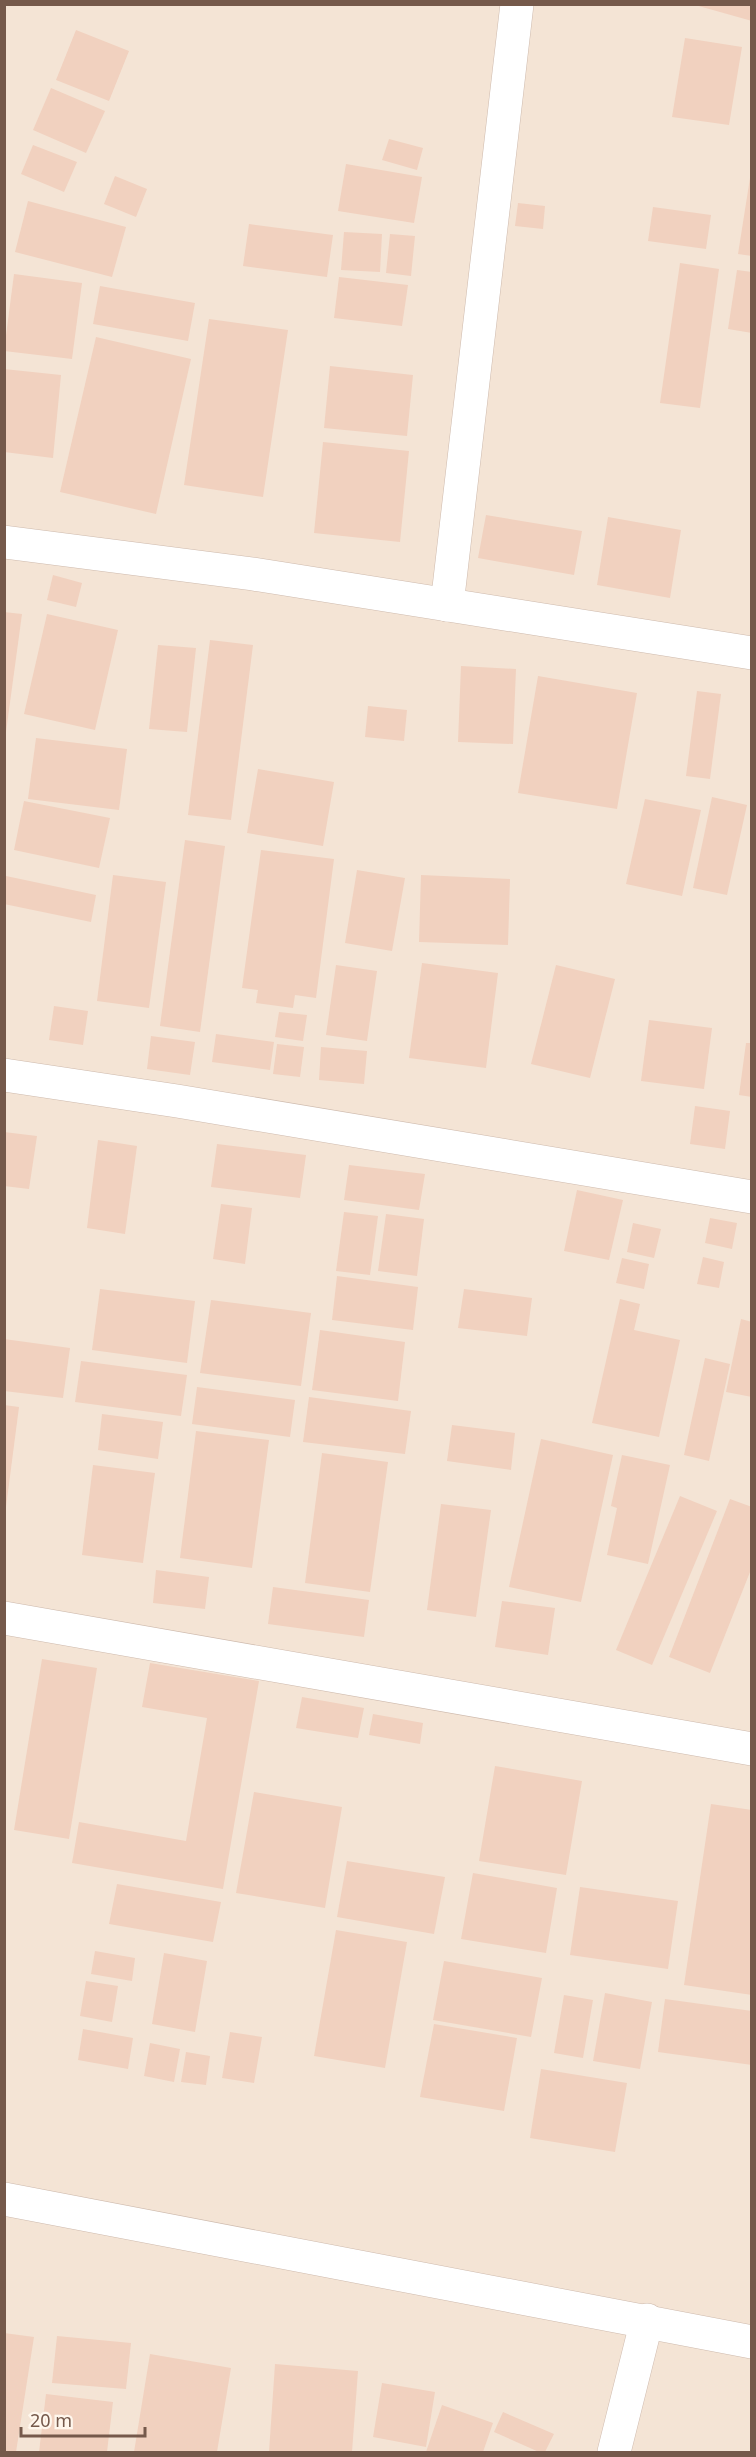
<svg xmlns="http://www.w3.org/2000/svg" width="756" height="2457" viewBox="0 0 756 2457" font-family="'Noto Sans',sans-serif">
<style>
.residential{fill:#f4e4d5}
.building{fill:#f1d1bf}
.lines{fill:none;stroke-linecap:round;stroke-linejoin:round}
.minor-casing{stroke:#cebaad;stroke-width:34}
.minor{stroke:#fff;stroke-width:33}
</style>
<rect width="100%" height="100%" fill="#fcf3e7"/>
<!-- residential -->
<rect class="residential" x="5" y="5" width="746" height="2447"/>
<!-- building -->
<g class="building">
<polygon points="696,4 752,4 752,21 695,5"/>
<polygon points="76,30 129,51 109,101 56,80"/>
<polygon points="685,38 742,47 729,125 672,117"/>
<polygon points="51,88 105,111 86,153 33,130"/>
<polygon points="389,139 423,148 417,170 382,160"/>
<polygon points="33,145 77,162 64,192 21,174"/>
<polygon points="346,164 422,177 414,223 338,211"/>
<polygon points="115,176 147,189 136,217 104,204"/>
<polygon points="750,178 752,178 752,256 738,254"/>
<polygon points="28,201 126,227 112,277 15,252"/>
<polygon points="518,203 545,206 543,229 515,226"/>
<polygon points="653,207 711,215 706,249 648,241"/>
<polygon points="249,224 333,235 327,277 243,266"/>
<polygon points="344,232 382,234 380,272 341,270"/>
<polygon points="390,234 415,236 411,276 386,273"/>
<polygon points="680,263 719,269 700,408 660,403"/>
<polygon points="737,270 752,272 752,333 728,329"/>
<polygon points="14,274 82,283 72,359 4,351"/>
<polygon points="339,277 408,285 402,326 334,318"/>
<polygon points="100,286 195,303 188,341 93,324"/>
<polygon points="209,319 288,330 263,497 184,485"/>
<polygon points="96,337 191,359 156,514 60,492"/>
<polygon points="330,366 413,375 407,436 324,428"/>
<polygon points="4,369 61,375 53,458 4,452"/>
<polygon points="323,442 409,451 400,542 314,533"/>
<polygon points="486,515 582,531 574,575 478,558"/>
<polygon points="608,517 681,530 670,598 597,585"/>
<polygon points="53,575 82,583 76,607 47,600"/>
<polygon points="4,612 22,614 6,732 4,732"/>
<polygon points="47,614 118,630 95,730 24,714"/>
<polygon points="210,640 253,645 231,820 188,815"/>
<polygon points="158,645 196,648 187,732 149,729"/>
<polygon points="461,666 516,669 513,744 458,742"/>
<polygon points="538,676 637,693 617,809 518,793"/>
<polygon points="697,691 721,694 710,779 686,776"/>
<polygon points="368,706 407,710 404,741 365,737"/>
<polygon points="36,738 127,749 119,810 28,799"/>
<polygon points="258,769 334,782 323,846 247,833"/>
<polygon points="712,797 747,805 727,895 693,888"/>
<polygon points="645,799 701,810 682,896 626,884"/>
<polygon points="24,801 110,818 99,868 14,850"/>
<polygon points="185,840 225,846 200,1032 160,1026"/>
<polygon points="261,850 334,859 316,998 295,995 293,1008 256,1003 258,990 242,988"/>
<polygon points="357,870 405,878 392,951 345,943"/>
<polygon points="113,875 166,882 149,1008 97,1001"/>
<polygon points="421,875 510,879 508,945 419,942"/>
<polygon points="6,876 96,895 91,922 4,904"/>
<polygon points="422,963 498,973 486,1068 409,1058"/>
<polygon points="336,965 377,971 367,1041 326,1035"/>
<polygon points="556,965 615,979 590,1078 531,1064"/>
<polygon points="54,1006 88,1011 83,1045 49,1040"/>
<polygon points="279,1012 307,1015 303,1041 275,1037"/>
<polygon points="649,1020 712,1028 704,1089 641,1081"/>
<polygon points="216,1034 274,1042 270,1070 212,1062"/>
<polygon points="151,1036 195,1042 190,1075 147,1069"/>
<polygon points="746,1043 752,1043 752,1097 739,1095"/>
<polygon points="277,1044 304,1047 300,1077 273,1074"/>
<polygon points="321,1047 367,1051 364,1084 319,1080"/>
<polygon points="695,1106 730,1111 725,1149 690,1144"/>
<polygon points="4,1132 37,1136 29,1189 4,1186"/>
<polygon points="98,1140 137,1146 125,1234 87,1228"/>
<polygon points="217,1144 306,1155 300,1198 211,1187"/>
<polygon points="349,1165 425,1174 419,1210 344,1200"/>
<polygon points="577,1190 623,1200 609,1260 564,1251"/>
<polygon points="221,1204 252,1208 245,1264 213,1259"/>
<polygon points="344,1212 378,1216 370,1275 336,1271"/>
<polygon points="386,1214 424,1219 417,1276 378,1271"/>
<polygon points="710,1218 737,1223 732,1249 705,1243"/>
<polygon points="633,1223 661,1229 654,1258 627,1252"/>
<polygon points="703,1257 724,1262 719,1288 697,1284"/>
<polygon points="622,1258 649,1264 644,1289 616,1283"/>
<polygon points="337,1276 418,1287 413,1330 332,1320"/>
<polygon points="100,1289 195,1301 187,1363 92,1350"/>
<polygon points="464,1289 532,1298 527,1336 458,1328"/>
<polygon points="620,1299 640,1304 634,1330 680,1340 659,1437 592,1423"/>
<polygon points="211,1300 311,1313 301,1386 200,1373"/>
<polygon points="741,1319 752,1322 752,1397 726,1392"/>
<polygon points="320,1330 405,1342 398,1401 312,1390"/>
<polygon points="4,1339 70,1348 63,1398 4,1391"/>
<polygon points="705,1358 730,1364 709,1461 684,1455"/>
<polygon points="81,1361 187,1375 181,1416 75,1402"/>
<polygon points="197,1387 295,1400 290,1437 192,1424"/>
<polygon points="309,1397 411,1411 405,1454 303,1442"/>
<polygon points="4,1405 19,1407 6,1507 4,1507"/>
<polygon points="102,1414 163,1422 158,1459 98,1450"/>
<polygon points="452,1425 515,1433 511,1470 447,1461"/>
<polygon points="196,1431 269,1440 252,1568 180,1558"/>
<polygon points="541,1439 613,1455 581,1602 509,1587"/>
<polygon points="322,1453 388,1462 370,1592 305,1583"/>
<polygon points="622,1455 670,1465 648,1564 607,1555 617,1508 611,1506"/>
<polygon points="93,1465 155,1473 143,1563 82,1555"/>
<polygon points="680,1496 717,1511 652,1665 616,1650"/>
<polygon points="730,1499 752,1507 752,1567 710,1673 669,1657"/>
<polygon points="441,1504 491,1510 476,1617 427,1610"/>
<polygon points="156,1570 209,1577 205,1609 153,1603"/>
<polygon points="273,1587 369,1600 364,1637 268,1624"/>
<polygon points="502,1601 555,1608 548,1655 495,1647"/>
<polygon points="42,1659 97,1668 69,1839 14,1830"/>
<polygon points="150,1663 259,1681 223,1889 72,1863 79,1822 186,1841 207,1718 142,1707"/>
<polygon points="302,1697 364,1708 358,1738 296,1728"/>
<polygon points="373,1714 423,1723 420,1744 369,1735"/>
<polygon points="495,1766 582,1781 566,1875 479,1861"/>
<polygon points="254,1792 342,1807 325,1908 236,1893"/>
<polygon points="711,1804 752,1810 752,1995 684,1985"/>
<polygon points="347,1861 445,1877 434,1934 337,1917"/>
<polygon points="473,1873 557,1888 546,1953 461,1939"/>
<polygon points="117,1884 221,1902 213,1942 109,1924"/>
<polygon points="580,1887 678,1901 668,1969 570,1955"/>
<polygon points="336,1930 407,1942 385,2068 314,2056"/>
<polygon points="95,1951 135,1958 132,1981 91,1974"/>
<polygon points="164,1953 207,1961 195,2032 152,2024"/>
<polygon points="444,1961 542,1978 531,2037 433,2020"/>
<polygon points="86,1981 118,1986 112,2022 80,2016"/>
<polygon points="605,1993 652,2002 640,2069 593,2061"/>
<polygon points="564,1995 593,2000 583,2058 554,2053"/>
<polygon points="665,1999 752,2011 752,2065 658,2052"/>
<polygon points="434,2024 517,2038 504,2111 420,2097"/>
<polygon points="83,2029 133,2038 128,2069 78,2060"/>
<polygon points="230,2032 262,2037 254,2083 222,2078"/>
<polygon points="150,2043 180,2049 174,2082 144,2076"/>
<polygon points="186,2052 210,2056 206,2085 181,2082"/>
<polygon points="541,2069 627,2083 615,2152 530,2138"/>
<polygon points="4,2333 34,2337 16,2452 4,2452"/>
<polygon points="57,2336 131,2343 126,2389 52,2383"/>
<polygon points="150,2354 231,2368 217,2452 134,2452"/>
<polygon points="275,2364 358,2371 352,2452 269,2452"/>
<polygon points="382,2383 435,2392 426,2447 373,2437"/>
<polygon points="46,2394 113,2402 107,2452 39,2452"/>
<polygon points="442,2405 493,2423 483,2452 426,2452"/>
<polygon points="503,2412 554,2434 545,2452 539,2452 494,2432"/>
</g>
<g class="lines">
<!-- minor casing -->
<g class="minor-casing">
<g id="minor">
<polyline points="4,542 253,574 752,653"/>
<polyline points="447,605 517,4"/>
<polyline points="4,1075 177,1101 752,1197"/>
<polyline points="4,1618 752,1749"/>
<polyline points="4,2199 752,2342"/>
<polyline points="614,2452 647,2320"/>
</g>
</g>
<!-- minor -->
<use href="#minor" class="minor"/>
</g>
<!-- border -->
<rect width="756" height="2457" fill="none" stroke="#75594b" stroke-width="12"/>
<!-- scale -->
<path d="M21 2427v9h124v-9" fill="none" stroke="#75594b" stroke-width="3"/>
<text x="30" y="2427" font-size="18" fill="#75594b" stroke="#fff7ed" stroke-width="4.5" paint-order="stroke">20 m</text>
</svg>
